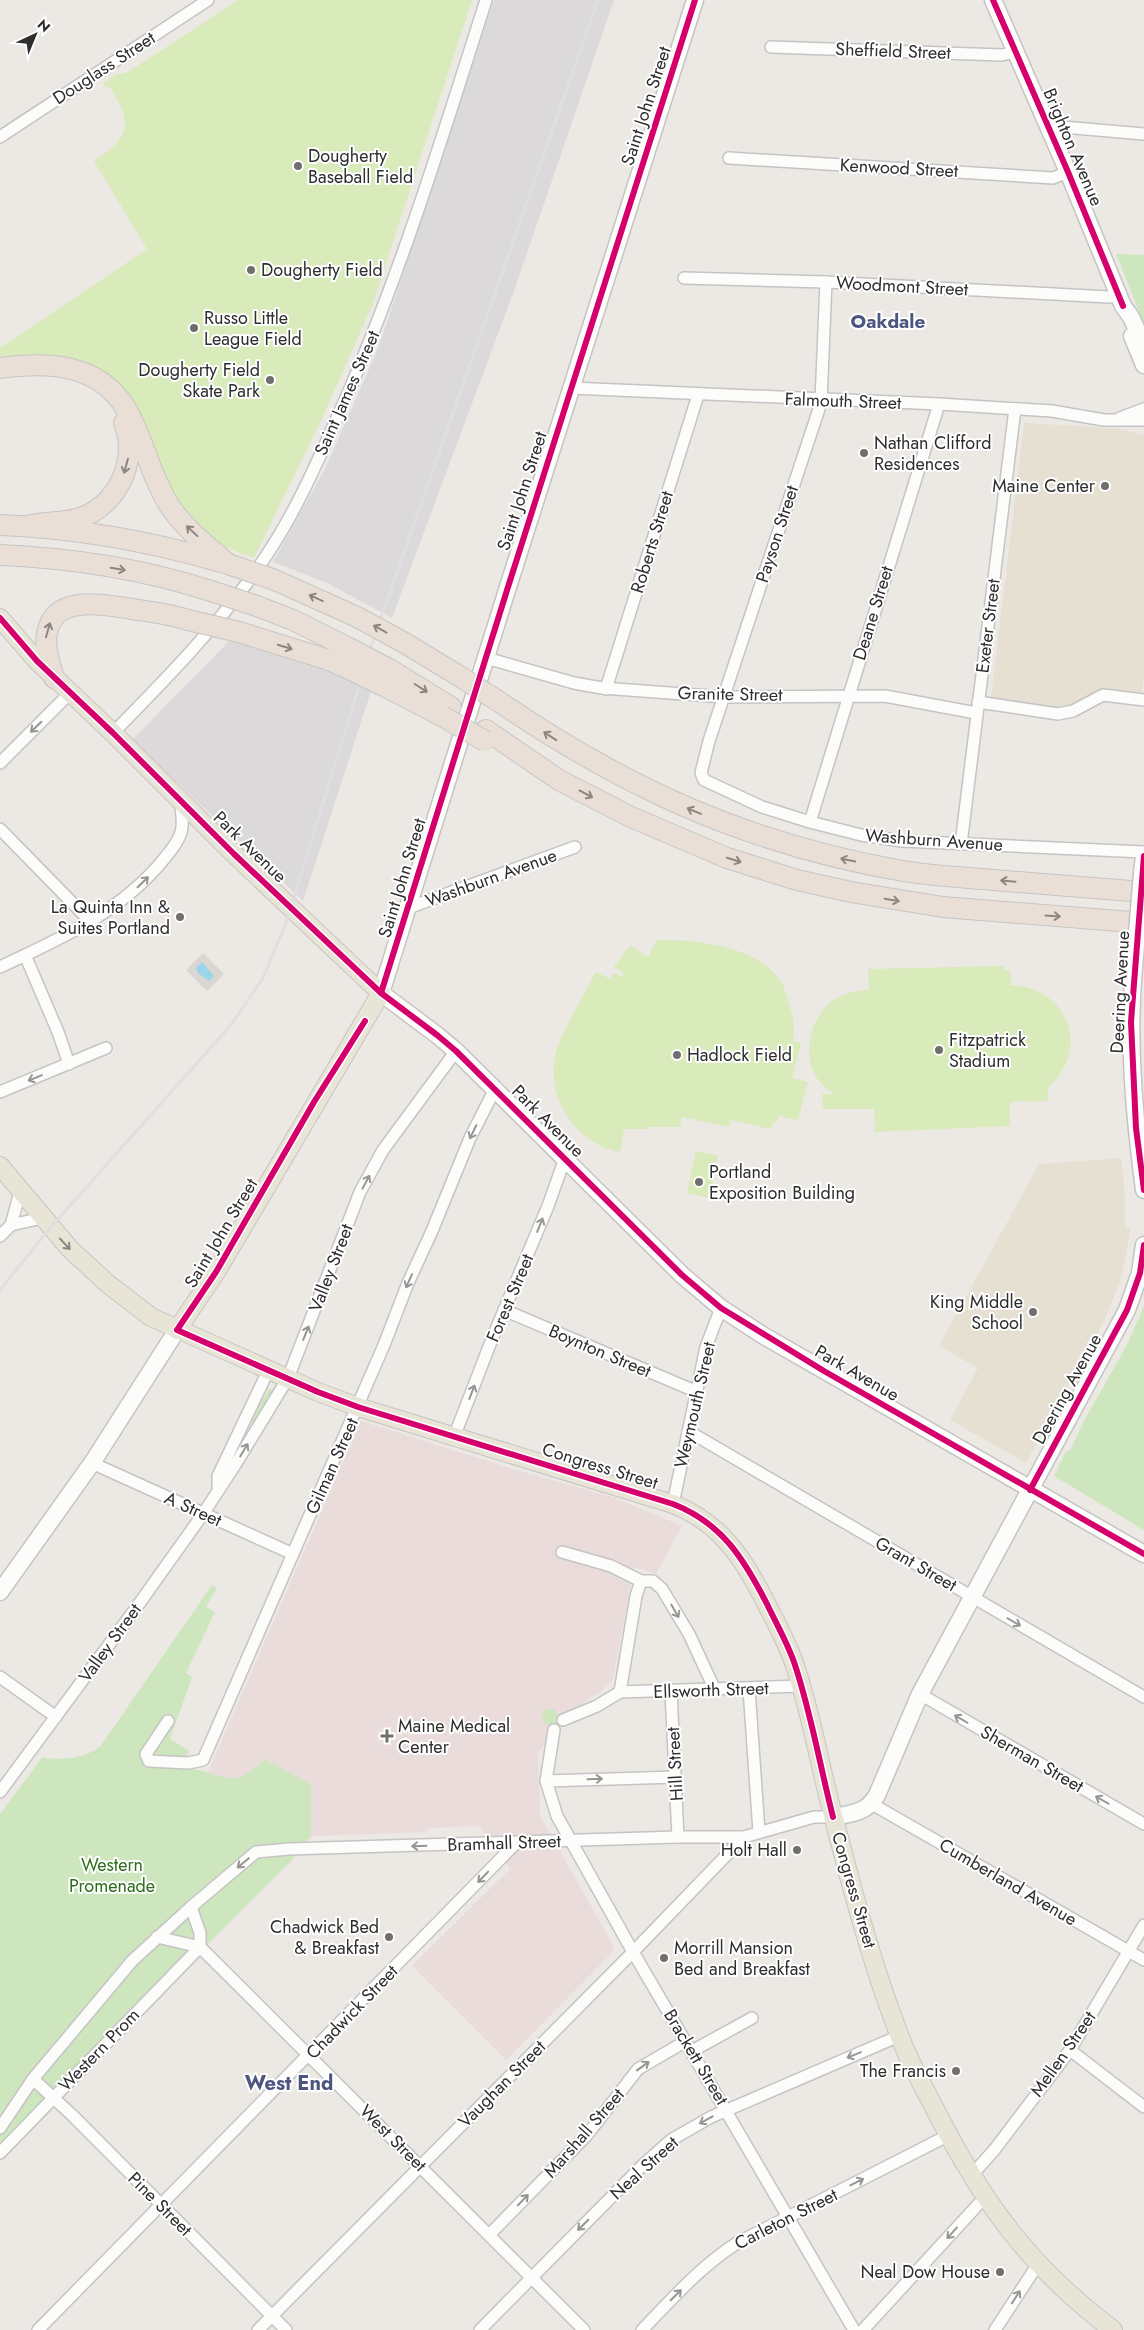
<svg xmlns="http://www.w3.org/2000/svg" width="1144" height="2330" viewBox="0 0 1144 2330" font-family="Jost,sans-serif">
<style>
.industrial{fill:#dcd9db}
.education{fill:#e6e0d3}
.medical{fill:#e9dcdb}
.green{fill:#cee6be}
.pitch{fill:#d9eabb}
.plaza{fill:#dad6d2}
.water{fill:#99d6ec}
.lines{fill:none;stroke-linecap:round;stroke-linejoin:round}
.street-casing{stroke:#c5c4c5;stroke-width:14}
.secondary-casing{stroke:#c5c4c5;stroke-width:19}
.primary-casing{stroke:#c6c5c4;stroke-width:20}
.highway-casing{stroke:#c6c5c4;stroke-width:22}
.street{stroke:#fcfcfb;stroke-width:11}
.secondary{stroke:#fcfcfb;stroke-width:16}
.primary{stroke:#e8e4d6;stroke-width:18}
.highway{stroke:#eadfd6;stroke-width:20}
.rail{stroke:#dfdfe1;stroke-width:3}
.secondary-bridge-casing{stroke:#c5c4c5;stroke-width:19;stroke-linecap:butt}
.highway-bridge-casing{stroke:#c6c5c4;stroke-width:22;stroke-linecap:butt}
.secondary-bridge{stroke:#fcfcfb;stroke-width:16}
.highway-bridge{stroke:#eadfd6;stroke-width:20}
.cycleway-casing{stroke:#fff;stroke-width:9}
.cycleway{stroke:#d6006c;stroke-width:6}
.oneway{stroke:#8c8682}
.oneway2{stroke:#959594}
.oneway3{stroke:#8b8982}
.poi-dot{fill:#706f6e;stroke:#fff;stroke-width:2}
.labels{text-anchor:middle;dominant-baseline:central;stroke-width:4;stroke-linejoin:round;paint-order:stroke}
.street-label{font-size:18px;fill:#2e2e2e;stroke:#fff}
.poi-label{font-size:18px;fill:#2e2e2e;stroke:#fff;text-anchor:start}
.park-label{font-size:18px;fill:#2c6e1b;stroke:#fff}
.neighbourhood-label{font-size:19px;font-weight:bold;fill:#4d5680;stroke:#fff}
.quarter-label{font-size:20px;font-weight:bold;fill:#4d5680;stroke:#fff}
</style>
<rect width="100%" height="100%" fill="#ece8e4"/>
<!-- industrial -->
<g class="industrial">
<polygon points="494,0 614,0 515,288 392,618 327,583 273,562 325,469 379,346"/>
<polygon points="234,636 306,659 372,688 303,901 132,740"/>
</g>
<!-- education -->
<g class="education">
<polygon points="1024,423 1116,428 1144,435 1144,671 1142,695 1101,691 1072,707 1062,710 991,698"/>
<polygon points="1121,1158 1125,1193 1125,1228 1130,1228 1126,1256 1119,1284 1104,1321 1026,1463 950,1420 978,1368 939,1346 1039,1164"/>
</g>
<!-- medical -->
<polygon class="medical" points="361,1421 513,1469 615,1498 682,1526 656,1574 634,1567 613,1679 603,1690 583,1703 538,1752 540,1816 613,1945 613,1952 506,2060 412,1966 510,1869 479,1826 429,1828 426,1832 311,1836 310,1784 266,1759 241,1778 226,1779 207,1774"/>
<!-- green -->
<g class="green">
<polygon points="1116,254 1144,255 1144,324"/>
<polygon points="1144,1306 1144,1530 1054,1476 1065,1453 1071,1449 1085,1419 1126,1347"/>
<polygon points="269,1388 274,1392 253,1426 251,1421"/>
<path d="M212 1585 217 1588 206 1607 215 1612 186 1673 192 1677 170 1739 189 1751 182 1768C223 1769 227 1796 265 1759L311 1784V1836L291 1861 0 2153V1814L42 1758C64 1760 81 1759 100 1747Z"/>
<circle cx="550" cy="1717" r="8"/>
</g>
<!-- pitch -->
<g class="pitch">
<path d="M238 0H472L372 306 319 425 254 558 225 547 211 539 173 499 129 396 111 377 101 370 57 357 35 354 0 358V348L147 249 94 161C131 137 133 123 109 86L106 88 103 83 115 75 128 72Z"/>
<path d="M657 940C694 939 760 946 781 982 785 988 786 996 789 1003 793 1017 795 1027 793 1041L801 1043 792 1078 808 1082 798 1120 778 1116 777 1122H774L770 1129 731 1120 729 1127 682 1117 680 1127H648V1129H624L620 1152C573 1144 540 1090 559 1043 569 1019 584 995 596 972L610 979 614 973 622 977 624 973 614 967 630 945 648 957Z"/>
<path d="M1004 966 1005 970H1010L1011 985C1069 988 1091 1049 1048 1088V1101L1010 1102V1126L875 1132 874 1109H823L822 1094H835C799 1076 803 1024 832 1001 843 993 856 991 869 990L868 969Z"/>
<polygon points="696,1151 718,1156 709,1198 687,1193"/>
</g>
<!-- plaza -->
<polygon class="plaza" points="203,953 224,974 207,991 186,970"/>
<!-- water -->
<polygon class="water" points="202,962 214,976 209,981 198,973 196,968"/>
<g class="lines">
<!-- street casing -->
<g class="street-casing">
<g id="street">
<polyline points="771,47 1002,55 1015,52"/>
<polyline points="1050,130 1063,127 1144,134"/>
<polyline points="0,137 208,0"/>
<polyline points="729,158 1053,178 1068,172"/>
<polyline points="684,278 826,282 1109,297 1119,295"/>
<polyline points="826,282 821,401 818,412 709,741 701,773 704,780 762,807 810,822 861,835 902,841 1144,852"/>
<polyline points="571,388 939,404 1052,411 1104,420 1144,420"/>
<polyline points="1120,418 1144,409"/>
<polyline points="486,658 574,683 602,688 724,697 885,696 976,713"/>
<polyline points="606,689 698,395"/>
<polyline points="978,702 1058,714 1073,711 1103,695 1144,700"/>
<path d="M113 733C168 677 223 621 266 556 295 513 316 465 337 418 398 283 441 141 486 0"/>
<polyline points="0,763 71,692"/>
<polyline points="810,822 939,404"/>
<polyline points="0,829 91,922"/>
<polyline points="961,844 1015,409"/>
<polyline points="408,908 575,847"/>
<polyline points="25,955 58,1032 69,1064"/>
<path d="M0 967C60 939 121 912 164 859 171 850 181 839 182 827 183 818 181 808 180 800"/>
<polyline points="0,1092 106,1048"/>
<polyline points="11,1225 42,1218"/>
<polyline points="0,1236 11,1225 20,1192"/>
<polyline points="504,1310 695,1391"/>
<polyline points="688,1431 1144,1697"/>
<polyline points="454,1437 492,1339 548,1206 565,1158"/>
<polyline points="92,1463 293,1554"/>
<polyline points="218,1487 218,1476 269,1369"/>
<polyline points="673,1504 706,1347 721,1308"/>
<polyline points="562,1552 611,1566 641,1581 653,1581 662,1589 689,1634 715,1690"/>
<polyline points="0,1677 56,1717"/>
<polyline points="749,1689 759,1832"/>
<polyline points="620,1692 801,1686"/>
<polyline points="620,1692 636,1596 641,1581"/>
<polyline points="671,1692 678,1837"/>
<polyline points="920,1694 1144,1824"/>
<polyline points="563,1720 597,1706 620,1692"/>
<polyline points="168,1721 146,1754 149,1761 188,1763 203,1760 384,1345 408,1283 432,1231 470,1138 495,1089"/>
<polyline points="554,1730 546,1781 557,1816 633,1952 854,2330"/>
<polyline points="546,1781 676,1777"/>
<polyline points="0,1792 136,1608 203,1514 235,1465 288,1378 360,1192 383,1150 456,1051"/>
<polyline points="872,1804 1144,1960"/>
<polyline points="191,1907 200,1933 200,1947 584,2330"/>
<polyline points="157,1937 200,1947"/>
<polyline points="1070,2050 1144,2107"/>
<polyline points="692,2051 752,2018"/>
<polyline points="33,2079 72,2115 286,2330"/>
<polyline points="0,2128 33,2079 132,1961 191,1907 256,1852 289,1849 678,1837 744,1837 814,1817 833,1817"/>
<polyline points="0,2153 200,1947"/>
<polyline points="971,2176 995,2149 1070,2050 1144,1925"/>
<polyline points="489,2235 587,2135 638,2069 686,2041"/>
<polyline points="38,2330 517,1842"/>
<polyline points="258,2330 633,1952 744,1837"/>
<polyline points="480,2330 645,2163 671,2140 711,2117 899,2036"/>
<path d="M642 2330C672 2299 701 2266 737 2243L949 2135"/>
<polyline points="863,2330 985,2197"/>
<polyline points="995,2330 1038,2264"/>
</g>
</g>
<!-- secondary casing -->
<g class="secondary-casing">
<g id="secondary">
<polyline points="695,0 508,587 381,993 437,1035 456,1051 682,1275 721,1308 764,1336 1144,1554"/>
<polyline points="993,0 1068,172 1123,306 1131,317 1144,345"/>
<polyline points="1132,336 1144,365"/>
<polyline points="1142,873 1144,856"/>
<path d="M1133 980C1128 1051 1135 1120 1144 1190"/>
<polyline points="0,1592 92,1463 177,1330"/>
<path d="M833 1817C852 1814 868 1812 877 1795L920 1694 1127 1310 1140 1273 1144 1245"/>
</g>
</g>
<!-- primary casing -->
<g class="primary-casing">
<g id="primary">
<polyline points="0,618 37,661 113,733 234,854 381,993 216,1272 177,1330"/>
<path d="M0 1166 70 1249 108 1284 151 1317 318 1392 358 1407 673 1504C721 1523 744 1559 766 1603 776 1622 786 1641 793 1660 811 1710 819 1764 833 1815 852 1889 872 1965 900 2037 910 2064 925 2089 938 2115 985 2206 1031 2268 1113 2330"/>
</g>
</g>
<!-- highway casing -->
<g class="highway-casing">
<g id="highway">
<path d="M0 368C53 361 105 364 131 418 145 446 152 478 169 505 184 528 207 546 228 564"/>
<path d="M0 525C75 528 149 541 221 562"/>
<path d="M27 526C43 522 61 523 77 519 117 507 139 461 124 423"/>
<path d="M0 555C71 558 143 569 211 591"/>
<polyline points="275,580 357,617"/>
<polyline points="254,605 293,620 349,648"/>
<polyline points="239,632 329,660 345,667"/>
<polyline points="403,642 456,674"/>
<polyline points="391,670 451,707"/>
<path d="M54 678C50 663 44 647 47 633 55 593 104 605 132 609 151 612 170 614 188 620"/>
<polyline points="386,687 442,716"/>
<path d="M498 701C627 789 748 844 903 871 932 876 963 877 993 880 1043 884 1094 888 1144 892"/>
<polyline points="486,730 559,780 631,817 727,858 797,880 851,892 943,907 1144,923"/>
</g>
</g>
<!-- street -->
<use href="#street" class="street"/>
<!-- secondary -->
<use href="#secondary" class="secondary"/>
<!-- primary -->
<use href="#primary" class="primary"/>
<!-- highway -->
<use href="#highway" class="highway"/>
<!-- rail -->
<polyline class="rail" points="0,1290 50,1228 231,1025 263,978 286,923 373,641 598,0"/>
<!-- secondary-bridge casing -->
<g class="secondary-bridge-casing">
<polyline id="secondary-bridge" points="1133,980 1142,873"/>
</g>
<!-- highway-bridge casing -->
<g class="highway-bridge-casing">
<g id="highway-bridge">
<polyline points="228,564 275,580"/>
<polyline points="211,591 254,605"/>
<polyline points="357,617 403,642"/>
<polyline points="188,620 239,632"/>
<polyline points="349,648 391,670"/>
<polyline points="345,667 386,687"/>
<polyline points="456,674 498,701"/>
<polyline points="442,716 485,741"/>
</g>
</g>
<!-- secondary-bridge -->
<use href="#secondary-bridge" class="secondary-bridge"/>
<!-- highway-bridge -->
<use href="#highway-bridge" class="highway-bridge"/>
<!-- cycleway casing -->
<g class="cycleway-casing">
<g id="cycleway">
<polyline points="993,0 1068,172 1123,306"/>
<polyline points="0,618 37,661 113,733 234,854 381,993 437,1035 456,1051 682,1275 721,1308 824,1371 1144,1554"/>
<polyline points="1144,856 1131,1022 1136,1128 1144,1190"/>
<polyline points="381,993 508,587 695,0"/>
<path d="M365 1021 314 1102 216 1272 177 1330 318 1392 358 1407 673 1504C722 1523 744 1559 767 1604 776 1623 787 1642 794 1662 811 1712 820 1766 833 1817"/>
<polyline points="1030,1490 1127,1310 1140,1273 1144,1245"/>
</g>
</g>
<!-- cycleway -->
<use href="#cycleway" class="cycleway"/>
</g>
<!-- one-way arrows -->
<defs><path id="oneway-shaft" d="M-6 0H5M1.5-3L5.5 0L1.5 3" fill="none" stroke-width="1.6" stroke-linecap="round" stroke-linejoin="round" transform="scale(1.25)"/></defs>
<g class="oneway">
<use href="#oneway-shaft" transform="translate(126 466) rotate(105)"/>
<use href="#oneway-shaft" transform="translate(192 531) rotate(-137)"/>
<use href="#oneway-shaft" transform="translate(118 569) rotate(10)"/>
<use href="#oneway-shaft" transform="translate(316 598) rotate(-156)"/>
<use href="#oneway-shaft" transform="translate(380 629) rotate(-151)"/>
<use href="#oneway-shaft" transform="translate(48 630) rotate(-74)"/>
<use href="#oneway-shaft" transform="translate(285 647) rotate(17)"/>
<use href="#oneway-shaft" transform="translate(421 688) rotate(32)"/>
<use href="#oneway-shaft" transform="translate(550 736) rotate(-147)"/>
<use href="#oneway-shaft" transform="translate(586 794) rotate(28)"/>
<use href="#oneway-shaft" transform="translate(694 811) rotate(-157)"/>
<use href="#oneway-shaft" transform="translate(734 860) rotate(17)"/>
<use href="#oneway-shaft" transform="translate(848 860) rotate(-169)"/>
<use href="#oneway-shaft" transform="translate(1008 881) rotate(-175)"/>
<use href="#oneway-shaft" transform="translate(892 900) rotate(10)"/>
<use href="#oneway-shaft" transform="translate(1053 916) rotate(4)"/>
</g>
<g class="oneway2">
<use href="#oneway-shaft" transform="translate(36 727) rotate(136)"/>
<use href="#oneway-shaft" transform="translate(143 882) rotate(-44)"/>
<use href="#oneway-shaft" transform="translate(35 1078) rotate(158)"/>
<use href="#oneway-shaft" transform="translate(473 1132) rotate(116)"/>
<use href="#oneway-shaft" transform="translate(366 1182) rotate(-62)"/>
<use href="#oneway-shaft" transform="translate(540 1225) rotate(-68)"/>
<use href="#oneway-shaft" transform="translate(409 1281) rotate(114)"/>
<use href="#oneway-shaft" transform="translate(306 1333) rotate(-68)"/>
<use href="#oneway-shaft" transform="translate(472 1392) rotate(-69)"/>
<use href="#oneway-shaft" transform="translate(244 1450) rotate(-59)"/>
<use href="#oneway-shaft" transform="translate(675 1611) rotate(60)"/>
<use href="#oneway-shaft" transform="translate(1014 1622) rotate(30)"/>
<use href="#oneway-shaft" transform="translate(961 1719) rotate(-150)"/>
<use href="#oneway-shaft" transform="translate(595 1779) rotate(-2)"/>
<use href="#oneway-shaft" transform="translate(1102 1800) rotate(-150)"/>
<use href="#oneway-shaft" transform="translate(419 1846) rotate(178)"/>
<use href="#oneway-shaft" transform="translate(243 1863) rotate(140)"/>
<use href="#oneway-shaft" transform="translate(483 1877) rotate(134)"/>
<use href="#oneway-shaft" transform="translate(854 2055) rotate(158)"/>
<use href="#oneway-shaft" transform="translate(643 2066) rotate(-36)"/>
<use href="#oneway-shaft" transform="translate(706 2120) rotate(151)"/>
<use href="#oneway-shaft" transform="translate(857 2182) rotate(-27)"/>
<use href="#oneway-shaft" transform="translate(523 2200) rotate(-46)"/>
<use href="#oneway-shaft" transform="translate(583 2225) rotate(135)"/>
<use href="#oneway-shaft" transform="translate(952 2233) rotate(132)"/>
<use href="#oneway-shaft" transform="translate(676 2295) rotate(-45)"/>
<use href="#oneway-shaft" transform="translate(1016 2297) rotate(-57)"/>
</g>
<use class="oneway3" href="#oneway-shaft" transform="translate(65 1244) rotate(47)"/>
<!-- markers -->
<g class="poi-dot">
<circle cx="298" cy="166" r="5"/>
<circle cx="251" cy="270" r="5"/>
<circle cx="194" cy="328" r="5"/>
<circle cx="270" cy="380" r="5"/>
<circle cx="864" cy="453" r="5"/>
<circle cx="1105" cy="486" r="5"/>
<circle cx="180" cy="917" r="5"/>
<circle cx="939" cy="1050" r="5"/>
<circle cx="677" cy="1055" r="5"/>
<circle cx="699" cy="1182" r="5"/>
<circle cx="1033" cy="1312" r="5"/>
<path d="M384.5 1728.5h5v5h5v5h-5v5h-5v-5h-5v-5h5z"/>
<circle cx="797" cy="1850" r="5"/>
<circle cx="389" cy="1937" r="5"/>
<circle cx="664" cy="1958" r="5"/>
<circle cx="956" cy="2071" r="5"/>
<circle cx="1000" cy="2272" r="5"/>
</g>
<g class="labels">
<!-- street labels -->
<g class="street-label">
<text transform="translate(893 51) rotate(2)">Sheffield Street</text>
<text transform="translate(104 68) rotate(-33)">Douglass Street</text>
<text transform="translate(646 106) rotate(-72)">Saint John Street</text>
<text transform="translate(1073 147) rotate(67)">Brighton Avenue</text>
<text transform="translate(899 168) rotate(3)">Kenwood Street</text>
<text transform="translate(902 286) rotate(3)">Woodmont Street</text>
<text transform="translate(347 393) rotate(-66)">Saint James Street</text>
<text transform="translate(843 401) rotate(2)">Falmouth Street</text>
<text transform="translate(522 491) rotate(-72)">Saint John Street</text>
<text transform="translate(777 534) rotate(-72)">Payson Street</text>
<text transform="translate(652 542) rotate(-73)">Roberts Street</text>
<text transform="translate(873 613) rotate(-73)">Deane Street</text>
<text transform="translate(988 626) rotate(-83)">Exeter Street</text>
<text transform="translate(730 694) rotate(1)">Granite Street</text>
<text transform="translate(934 840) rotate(4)">Washburn Avenue</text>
<text transform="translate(250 847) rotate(44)">Park Avenue</text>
<text transform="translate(402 878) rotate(-73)">Saint John Street</text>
<text transform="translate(491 878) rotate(-20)">Washburn Avenue</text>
<text transform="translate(1120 992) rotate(-87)">Deering Avenue</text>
<text transform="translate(548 1121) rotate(45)">Park Avenue</text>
<text transform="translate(221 1233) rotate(-59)">Saint John Street</text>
<text transform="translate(331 1268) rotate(-69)">Valley Street</text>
<text transform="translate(510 1298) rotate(-67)">Forest Street</text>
<text transform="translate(600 1351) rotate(23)">Boynton Street</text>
<text transform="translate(857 1373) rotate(30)">Park Avenue</text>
<text transform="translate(1067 1389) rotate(-61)">Deering Avenue</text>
<text transform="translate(695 1405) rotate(-77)">Weymouth Street</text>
<text transform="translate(332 1466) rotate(-66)">Gilman Street</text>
<text transform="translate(600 1466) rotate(17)">Congress Street</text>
<text transform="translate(193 1509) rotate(24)">A Street</text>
<text transform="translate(916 1564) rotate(30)">Grant Street</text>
<text transform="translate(110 1643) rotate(-54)">Valley Street</text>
<text transform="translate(711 1690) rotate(-2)">Ellsworth Street</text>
<text transform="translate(1032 1759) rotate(30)">Sherman Street</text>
<text transform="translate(675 1764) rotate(-93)">Hill Street</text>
<text transform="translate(504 1843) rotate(-2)">Bramhall Street</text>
<text transform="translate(1008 1882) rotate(30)">Cumberland Avenue</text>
<text transform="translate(854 1890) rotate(74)">Congress Street</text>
<text transform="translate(352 2012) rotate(-46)">Chadwick Street</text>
<text transform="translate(99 2050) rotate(-46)">Western Prom</text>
<text transform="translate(1063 2054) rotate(-55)">Mellen Street</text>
<text transform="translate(696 2057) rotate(59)">Brackett Street</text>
<text transform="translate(502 2084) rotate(-45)">Vaughan Street</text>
<text transform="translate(584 2133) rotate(-49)">Marshall Street</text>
<text transform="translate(393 2138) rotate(45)">West Street</text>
<text transform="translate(644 2168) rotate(-42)">Neal Street</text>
<text transform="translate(160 2204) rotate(45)">Pine Street</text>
<text transform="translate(786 2219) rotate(-27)">Carleton Street</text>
</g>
<!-- poi labels -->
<g class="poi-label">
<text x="308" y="156">Dougherty<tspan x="308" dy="21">Baseball Field</tspan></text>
<text x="261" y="270">Dougherty Field</text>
<text x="204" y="318">Russo Little<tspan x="204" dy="21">League Field</tspan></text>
<text x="260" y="370" text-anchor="end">Dougherty Field<tspan x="260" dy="21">Skate Park</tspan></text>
<text x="874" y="443">Nathan Clifford<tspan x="874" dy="21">Residences</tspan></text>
<text x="1095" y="486" text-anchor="end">Maine Center</text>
<text x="170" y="907" text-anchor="end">La Quinta Inn &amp;<tspan x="170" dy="21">Suites Portland</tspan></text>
<text x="949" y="1040">Fitzpatrick<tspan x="949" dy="21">Stadium</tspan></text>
<text x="687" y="1055">Hadlock Field</text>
<text x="709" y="1172">Portland<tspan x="709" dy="21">Exposition Building</tspan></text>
<text x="1023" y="1302" text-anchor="end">King Middle<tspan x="1023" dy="21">School</tspan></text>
<text x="398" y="1726">Maine Medical<tspan x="398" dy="21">Center</tspan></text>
<text x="787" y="1850" text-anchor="end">Holt Hall</text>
<text x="379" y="1927" text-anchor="end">Chadwick Bed<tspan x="379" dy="21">&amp; Breakfast</tspan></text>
<text x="674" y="1948">Morrill Mansion<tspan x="674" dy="21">Bed and Breakfast</tspan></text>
<text x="946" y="2071" text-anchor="end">The Francis</text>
<text x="990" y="2272" text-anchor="end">Neal Dow House</text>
</g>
<!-- park labels -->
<g class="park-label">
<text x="112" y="1865">Western<tspan x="112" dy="21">Promenade</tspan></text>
</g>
<!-- neighbourhood labels -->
<g class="neighbourhood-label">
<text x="888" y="321">Oakdale</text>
</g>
<!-- quarter labels -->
<g class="quarter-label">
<text x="289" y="2083">West End</text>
</g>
</g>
<!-- north arrow -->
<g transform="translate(35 35) rotate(44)" stroke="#ffffff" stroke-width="4" paint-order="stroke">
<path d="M0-4L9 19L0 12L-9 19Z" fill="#2e2e2e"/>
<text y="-8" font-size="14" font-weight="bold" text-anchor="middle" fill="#2e2e2e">N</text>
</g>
</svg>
